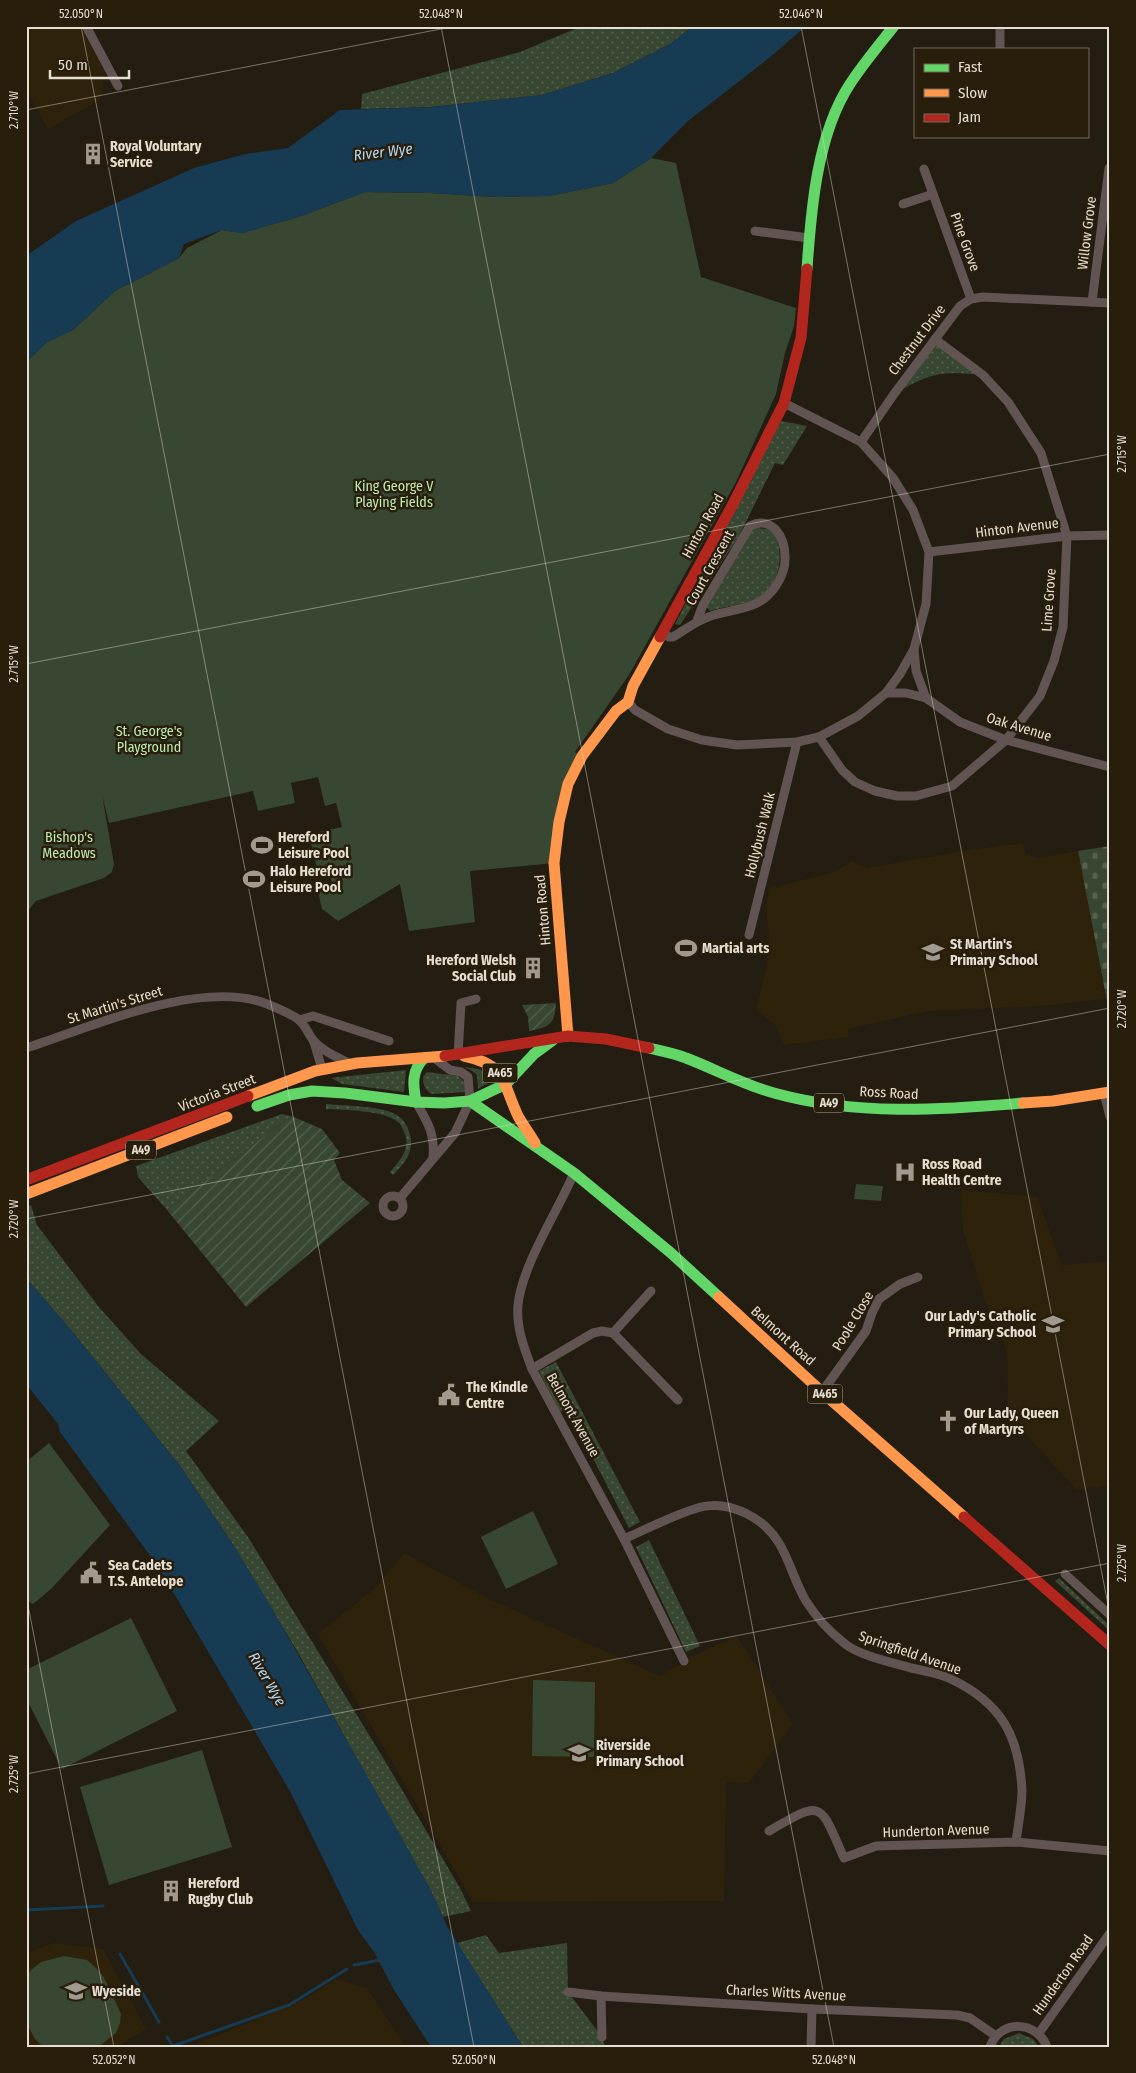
<svg xmlns="http://www.w3.org/2000/svg" width="1136" height="2073" viewBox="0 0 1136 2073" font-family="'Fira Sans Condensed',sans-serif">
<style>
.built{fill:#2f220a}
.grass{fill:url(#grass-dots)}
.cemetery{fill:url(#cemetery-stones)}
.park{fill:#384731}
.garden{fill:url(#garden-furrows)}
.water{fill:#183b54}
.lines{fill:none;stroke-linecap:round;stroke-linejoin:round}
.stream{stroke:#183b54;stroke-width:3}
.street{stroke:#615452;stroke-width:9}
.fast{stroke:#63d668;stroke-width:11}
.slow{stroke:#ff974d;stroke-width:11}
.jam{stroke:#b3261e;stroke-width:11}
.ticks{fill:none;stroke:#e5ded3;stroke-width:1;stroke-opacity:0.45}
.labels{text-anchor:middle;dominant-baseline:central;stroke-width:5;stroke-linejoin:round;paint-order:stroke}
.shield{fill:#291e0c;stroke:#ada497;stroke-width:1}
.shield-label{font-size:12px;font-weight:bold;fill:#e5ded3}
.poi-label{font-size:14px;font-weight:bold;fill:#e5ded3;stroke:#291e0c;text-anchor:start}
.street-label{font-size:14px;fill:#e5ded3;stroke:#291e0c}
.park-label{font-size:14px;fill:#bcedb0;stroke:#291e0c}
.water-label{font-size:15px;font-style:italic;fill:#b3d8f7;stroke:#291e0c}
.neatline{fill:none;stroke:#e5ded3;stroke-width:2}
.ticks-label{font-size:12px;text-anchor:middle;fill:#e5ded3}
</style>
<defs>
<pattern id="grass-dots" width="8" height="8" patternUnits="userSpaceOnUse" patternTransform="scale(1.25)"><rect width="8" height="8" fill="#384731"/><path d="M2 2h.1M6 6h.1" fill="none" stroke="#55614e" stroke-width="1.8" stroke-linecap="round"/></pattern>
<pattern id="cemetery-stones" width="16" height="16" patternUnits="userSpaceOnUse" patternTransform="scale(1.25)"><rect width="16" height="16" fill="#384731"/><path d="M2 7V4a2 2 0 0 1 4 0v3zM10 15v-3a2 2 0 0 1 4 0v3z" fill="#55614e"/></pattern>
<pattern id="garden-furrows" width="10" height="10" patternUnits="userSpaceOnUse" patternTransform="scale(1.25)"><rect width="10" height="10" fill="#384731"/><path d="M-1 1l2-2M0 10L10 0M9 11l2-2" fill="none" stroke="#55614e"/></pattern>
</defs>
<rect width="100%" height="100%" fill="#231d12"/>
<!-- built -->
<g class="built">
<polygon points="26,26 82,26 106,70 100,100 48,129 26,89"/>
<polygon points="1023,843 1026,854 1037,858 1078,851 1106,999 1040,1006 928,1011 848,1029 848,1037 784,1045 776,1026 756,1010 767,966 769,939 766,906 770,888 835,872 851,861 867,868 968,850"/>
<polygon points="961,1190 1037,1197 1062,1265 1110,1261 1110,1485 1077,1490 1008,1415 1007,1351 984,1298 963,1230"/>
<polygon points="404,1553 489,1599 660,1676 691,1657 737,1636 793,1724 749,1783 726,1782 724,1901 473,1902 318,1634 374,1589"/>
<polygon points="54,1943 103,1949 146,2029 117,2047 28,2047 26,2043 26,1953"/>
<polygon points="336,1979 367,1988 406,2047 190,2047 305,1999"/>
</g>
<!-- grass -->
<g class="grass">
<polygon points="582,26 693,26 670,44 613,73 542,95 431,107 361,109 362,94 520,52"/>
<path d="M935 339 983 375C940 371 932 372 894 394Z"/>
<polygon points="781,421 807,426 783,465 775,463 739,536 680,625 675,624"/>
<path d="M755 528 768 529 775 534C786 560 778 593 748 602 736 606 722 607 710 611L706 606 748 535Z"/>
<path d="M464 1067C475 1069 489 1068 491 1081L478 1089 477 1075 471 1070Z"/>
<polygon points="406,1070 404,1092 342,1084 331,1078"/>
<path d="M427 1072 458 1076 464 1082 465 1092 432 1094C425 1090 423 1085 423 1077Z"/>
<path d="M326 1104C345 1106 387 1105 401 1118 406 1122 410 1133 411 1139 412 1155 404 1164 393 1175L390 1172C400 1161 412 1147 404 1132 402 1128 401 1124 398 1122 384 1110 344 1110 326 1109Z"/>
<polygon points="282,1114 291,1116 167,1210 138,1177 136,1166"/>
<polygon points="31,1205 37,1225 98,1306 141,1354 219,1421 186,1451 248,1537 385,1761 460,1888 471,1911 443,1917 431,1891 297,1651 232,1543 180,1466 76,1336 26,1278 26,1207"/>
<polygon points="556,1362 640,1522 629,1528 567,1408 560,1412 539,1371"/>
<polygon points="649,1540 700,1646 686,1652 636,1547"/>
<polygon points="1059,1578 1110,1626 1110,1631 1055,1581"/>
<polygon points="486,1935 499,1953 567,1943 568,1992 602,2037 605,2047 523,2047 457,1943"/>
<polygon points="1019,2033 1033,2039 1039,2047 999,2047 1004,2039"/>
</g>
<!-- cemetery -->
<polygon class="cemetery" points="1110,846 1110,1017 1078,851"/>
<!-- park -->
<g class="park">
<polygon points="651,158 676,163 701,277 796,308 794,326 785,353 776,394 736,482 629,675 575,752 582,756 568,784 554,863 470,871 475,922 409,931 400,884 338,921 322,909 317,887 332,884 328,866 317,869 309,834 342,827 336,803 325,806 318,777 291,783 295,803 258,811 253,791 109,823 102,795 114,864 112,872 104,878 36,901 26,913 26,362 47,342 73,330 115,291 179,258 187,248 222,230 242,233 298,217 365,192 430,193 495,197 549,196 613,183"/>
<polygon points="856,1184 883,1186 881,1201 854,1199"/>
<polygon points="49,1443 110,1525 51,1589 33,1604 26,1600 26,1462"/>
<polygon points="533,1511 558,1564 506,1589 481,1537"/>
<polygon points="131,1618 177,1711 62,1769 26,1698 26,1670"/>
<polygon points="533,1680 595,1682 594,1757 532,1756"/>
<polygon points="202,1750 232,1847 109,1885 80,1787"/>
<polygon points="64,1956 87,1960 95,1967 103,1976 112,1994 121,2014 120,2023 116,2033 98,2047 43,2047 35,2039 26,2022 26,1977 31,1970 41,1962"/>
</g>
<!-- garden -->
<g class="garden">
<path d="M556 1003C555 1025 549 1027 529 1031L528 1017 522 1005Z"/>
<polygon points="291,1116 322,1129 340,1153 334,1160 342,1180 370,1203 246,1307 167,1210"/>
</g>
<!-- water -->
<g class="water">
<polygon points="693,26 806,26 769,58 688,121 651,158 613,183 549,196 495,197 430,193 365,192 298,217 242,233 222,230 184,244 179,258 115,291 73,330 47,342 26,362 26,256 76,221 194,168 245,154 288,148 340,110 431,107 542,95 613,73 670,44"/>
<polygon points="26,1278 76,1336 180,1466 232,1543 266,1598 397,1829 431,1891 448,1928 523,2047 431,2047 394,1990 374,1952 358,1930 291,1793 159,1568 60,1432 58,1424 26,1384"/>
</g>
<g class="lines">
<!-- stream -->
<g class="stream">
<polyline points="26,1910 103,1906"/>
<polyline points="120,1954 159,2022"/>
<polyline points="354,1965 380,1960"/>
<polyline points="167,2037 173,2046 289,2005 347,1969"/>
</g>
<!-- street -->
<g class="street">
<polyline points="86,26 118,86"/>
<polyline points="1000,49 1000,26"/>
<polyline points="924,169 971,299"/>
<polyline points="903,204 933,194"/>
<polyline points="755,231 809,238"/>
<polyline points="1092,302 1109,168"/>
<polyline points="861,442 894,394 960,306 971,299 983,297 1110,303"/>
<polyline points="929,552 1067,536 1110,535"/>
<path d="M663 632 669 637H673C686 629 699 619 714 615 731 610 751 609 765 598 776 589 786 572 785 557 785 537 772 515 750 526L703 605 696 623"/>
<polyline points="914,649 916,671 926,698"/>
<polyline points="886,693 906,693 926,698 960,722 1006,740 1110,767"/>
<polyline points="628,702 635,710 668,729 702,740 737,745 797,742 819,737 858,716 886,693 900,674 914,649 926,604 929,552 913,510 893,478 861,442 784,403"/>
<polyline points="819,737 842,770 855,782 875,791 897,796 916,796 952,786 1006,740 1040,696 1054,661 1063,627 1067,536 1041,453 1008,402 983,375 935,339"/>
<polyline points="749,935 797,742"/>
<polyline points="299,1020 313,1016 389,1041"/>
<polyline points="314,1042 322,1069"/>
<path d="M26 1048C91 1027 201 978 267 1004 277 1008 289 1013 298 1019 305 1024 308 1034 313 1040 322 1051 337 1057 349 1063"/>
<polyline points="458,1055 461,1003 476,999"/>
<polyline points="1104,1093 1110,1117"/>
<path d="M416 1102C428 1123 435 1133 433 1158"/>
<path d="M574 1173C558 1211 522 1265 518 1305 516 1327 524 1348 532 1369L624 1539 684 1661"/>
<circle cx="393" cy="1206" r="10"/>
<polyline points="400,1198 455,1133 470,1101 468,1077 461,1072 450,1070 433,1057"/>
<polyline points="613,1333 651,1291"/>
<polyline points="532,1369 593,1333 602,1331 613,1333 678,1400"/>
<polyline points="822,1392 866,1331 872,1313 879,1299 900,1284 918,1277"/>
<path d="M624 1539C649 1528 675 1514 701 1507 730 1500 764 1518 779 1543 790 1561 795 1583 806 1601 816 1617 830 1632 844 1643 857 1655 894 1663 911 1668 924 1671 939 1673 951 1679 1001 1703 1019 1735 1022 1790 1022 1807 1018 1825 1016 1842"/>
<polyline points="1065,1574 1110,1615"/>
<path d="M769 1831C824 1799 819 1802 844 1858L876 1846 1016 1842 1110 1851"/>
<polyline points="568,1992 601,1996 812,2009 957,2015 970,2018 996,2036"/>
<polyline points="601,1996 602,2037"/>
<polyline points="1039,2033 1110,1933"/>
<polyline points="811,2047 812,2009"/>
<path d="M990 2047C1000 2019 1037 2020 1047 2047"/>
</g>
<!-- fast -->
<g class="fast">
<path d="M807 269C811 210 817 134 850 84 863 64 879 45 894 26"/>
<path d="M649 1048C661 1051 674 1053 686 1058 715 1069 744 1085 774 1093 856 1116 940 1110 1023 1103"/>
<polyline points="470,1101 574,1173 671,1253 719,1297"/>
<path d="M416 1102C413 1085 411 1071 424 1058"/>
<polyline points="257,1106 289,1095 312,1091 345,1093 416,1102 444,1103 470,1101 506,1084 534,1054 553,1040"/>
</g>
<!-- slow -->
<g class="slow">
<polyline points="568,1036 554,863 559,822 568,784 582,756 616,711 628,702 633,686 660,637"/>
<path d="M464 1056C507 1065 502 1082 518 1116 523 1125 530 1134 535 1143"/>
<polyline points="248,1096 315,1071 357,1063 445,1056"/>
<polyline points="1023,1103 1053,1101 1110,1092"/>
<polyline points="26,1194 227,1117"/>
<polyline points="719,1297 822,1392 964,1517"/>
</g>
<!-- jam -->
<g class="jam">
<polyline points="660,637 733,504 784,403 801,338 807,269"/>
<polyline points="445,1056 568,1036 606,1039 649,1048"/>
<polyline points="26,1180 248,1096"/>
<polyline points="964,1517 1110,1645"/>
</g>
</g>
<!-- ticks -->
<path class="ticks" d="M81 26 474 2047M441 26 834 2047M801 26 1110 1615M26 110 456 26M26 664 1110 454M26 1219 1110 1008M26 1595 114 2047M26 1774 1110 1563"/>
<!-- icons -->
<defs>
<g id="building-bare" transform="scale(1.725)"><path d="M-4-6H4V6H1V3H-1V6H-4ZM-2.5-4.3h1.7v1.8h-1.7ZM.8-4.3h1.7v1.8H.8ZM-2.5-1h1.7V.8h-1.7ZM.8-1h1.7V.8H.8Z" fill="#a19a8f" stroke="#291e0c" stroke-width="2.5" paint-order="stroke"/></g>
<g id="stadium-bare" transform="scale(1.725)"><path d="M0-5a6.5 5 0 1 0 0 10a6.5 5 0 1 0 0-10ZM-3.5-1.8h7v3.6h-7Z" fill="#a19a8f" stroke="#291e0c" stroke-width="2.5" paint-order="stroke"/></g>
<g id="school-bare" transform="scale(1.725)"><path d="M0-5L7-2L0 1L-7-2ZM-4 1L0 2.5L4 1V4Q0 6-4 4Z" fill="#a19a8f" stroke="#291e0c" stroke-width="2.5" paint-order="stroke"/></g>
<g id="hospital-bare" transform="scale(1.725)"><path d="M-5-5h3v3.5h4V-5h3V5h-3V1.5h-4V5h-3Z" fill="#a19a8f" stroke="#291e0c" stroke-width="2.5" paint-order="stroke"/></g>
<g id="civic-bare" transform="scale(1.725)"><path d="M-.6-6.5H3V-4.5H.6V-3L4-1V1h2V6H-6V1h2V-1L-.6-3ZM-1.2 2.5V6h2.4V2.5Z" fill="#a19a8f" stroke="#291e0c" stroke-width="2.5" paint-order="stroke"/></g>
<g id="church-bare" transform="scale(1.725)"><path d="M-1.2-6h2.4v3.5h3.3v2.4h-3.3V6h-2.4V-.1h-3.3v-2.4h3.3Z" fill="#a19a8f" stroke="#291e0c" stroke-width="2.5" paint-order="stroke"/></g>
</defs>
<g fill-rule="evenodd">
<use href="#building-bare" x="93" y="154"/>
<use href="#stadium-bare" x="262" y="845"/>
<use href="#stadium-bare" x="254" y="879"/>
<use href="#stadium-bare" x="686" y="948"/>
<use href="#school-bare" x="933" y="952"/>
<use href="#building-bare" x="533" y="968"/>
<use href="#hospital-bare" x="905" y="1172"/>
<use href="#school-bare" x="1053" y="1324"/>
<use href="#civic-bare" x="449" y="1395"/>
<use href="#church-bare" x="948" y="1421"/>
<use href="#civic-bare" x="91" y="1573"/>
<use href="#school-bare" x="579" y="1753"/>
<use href="#building-bare" x="171" y="1891"/>
<use href="#school-bare" x="76" y="1991"/>
</g>
<g class="labels">
<!-- shield labels -->
<g class="shield">
<rect x="482.5" y="1063.5" width="35" height="19" rx="4"/>
<rect x="814" y="1093.5" width="30" height="19" rx="4"/>
<rect x="126" y="1140.5" width="30" height="19" rx="4"/>
<rect x="807.5" y="1384.5" width="35" height="19" rx="4"/>
</g>
<g class="shield-label">
<text x="500" y="1073">A465</text>
<text x="829" y="1103">A49</text>
<text x="141" y="1150">A49</text>
<text x="825" y="1394">A465</text>
</g>
<!-- poi labels -->
<g class="poi-label">
<text x="110" y="146">Royal Voluntary<tspan x="110" dy="16">Service</tspan></text>
<text x="278" y="837">Hereford<tspan x="278" dy="16">Leisure Pool</tspan></text>
<text x="270" y="871">Halo Hereford<tspan x="270" dy="16">Leisure Pool</tspan></text>
<text x="950" y="944">St Martin's<tspan x="950" dy="16">Primary School</tspan></text>
<text x="702" y="948">Martial arts</text>
<text x="516" y="960" text-anchor="end">Hereford Welsh<tspan x="516" dy="16">Social Club</tspan></text>
<text x="922" y="1164">Ross Road<tspan x="922" dy="16">Health Centre</tspan></text>
<text x="1036" y="1316" text-anchor="end">Our Lady's Catholic<tspan x="1036" dy="16">Primary School</tspan></text>
<text x="466" y="1387">The Kindle<tspan x="466" dy="16">Centre</tspan></text>
<text x="964" y="1413">Our Lady, Queen<tspan x="964" dy="16">of Martyrs</tspan></text>
<text x="108" y="1565">Sea Cadets<tspan x="108" dy="16">T.S. Antelope</tspan></text>
<text x="596" y="1745">Riverside<tspan x="596" dy="16">Primary School</tspan></text>
<text x="188" y="1883">Hereford<tspan x="188" dy="16">Rugby Club</tspan></text>
<text x="92" y="1991">Wyeside</text>
</g>
<!-- street labels -->
<g class="street-label">
<text transform="translate(1087 233) rotate(-83)">Willow Grove</text>
<text transform="translate(965 242) rotate(70)">Pine Grove</text>
<text transform="translate(917 340) rotate(-53)">Chestnut Drive</text>
<text transform="translate(703 526) rotate(-61)">Hinton Road</text>
<text transform="translate(1017 528) rotate(-7)">Hinton Avenue</text>
<text transform="translate(710 568) rotate(-61)">Court Crescent</text>
<text transform="translate(1049 600) rotate(-86)">Lime Grove</text>
<text transform="translate(1019 727) rotate(17)">Oak Avenue</text>
<text transform="translate(760 835) rotate(-76)">Hollybush Walk</text>
<text transform="translate(543 910) rotate(-95)">Hinton Road</text>
<text transform="translate(115 1005) rotate(-17)">St Martin's Street</text>
<text transform="translate(217 1093) rotate(-21)">Victoria Street</text>
<text transform="translate(889 1093) rotate(3)">Ross Road</text>
<text transform="translate(853 1321) rotate(-59)">Poole Close</text>
<text transform="translate(783 1336) rotate(42)">Belmont Road</text>
<text transform="translate(573 1415) rotate(61)">Belmont Avenue</text>
<text transform="translate(910 1653) rotate(19)">Springfield Avenue</text>
<text transform="translate(936 1831) rotate(-2)">Hunderton Avenue</text>
<text transform="translate(1063 1975) rotate(-55)">Hunderton Road</text>
<text transform="translate(786 1993) rotate(3)">Charles Witts Avenue</text>
</g>
<!-- park labels -->
<g class="park-label">
<text x="394" y="486">King George V<tspan x="394" dy="16">Playing Fields</tspan></text>
<text x="149" y="731">St. George's<tspan x="149" dy="16">Playground</tspan></text>
<text x="69" y="837">Bishop's<tspan x="69" dy="16">Meadows</tspan></text>
</g>
<!-- water labels -->
<g class="water-label">
<text transform="translate(383 152) rotate(-7)">River Wye</text>
<text transform="translate(267 1679) rotate(60)">River Wye</text>
</g>
</g>
<!-- border -->
<rect width="1136" height="2073" fill="none" stroke="#291e0c" stroke-width="55"/>
<!-- legend -->
<rect x="914" y="48" width="175" height="90" fill="#291e0c" stroke="#746b5c"/>
<rect x="924" y="64" width="25" height="8" fill="#63d668" stroke="#746b5c"/>
<text x="958" y="72" font-size="15" fill="#e5ded3">Fast</text>
<rect x="924" y="89" width="25" height="8" fill="#ff974d" stroke="#746b5c"/>
<text x="958" y="98" font-size="15" fill="#e5ded3">Slow</text>
<rect x="924" y="114" width="25" height="8" fill="#b3261e" stroke="#746b5c"/>
<text x="958" y="122" font-size="15" fill="#e5ded3">Jam</text>
<!-- scale -->
<path d="M50 70v8h79v-8" fill="none" stroke="#e5ded3" stroke-width="2.5"/>
<text x="58" y="70" font-size="15" fill="#e5ded3" stroke="#291e0c" stroke-width="4" paint-order="stroke">50 m</text>
<rect x="28" y="28" width="1080" height="2018" class="neatline"/>
<g class="ticks-label">
<text x="81" y="18">52.050°N</text>
<text x="441" y="18">52.048°N</text>
<text x="801" y="18">52.046°N</text>
<text transform="translate(14 110) rotate(-90)" y="4">2.710°W</text>
<text transform="translate(1122 454) rotate(-90)" y="4">2.715°W</text>
<text transform="translate(14 664) rotate(-90)" y="4">2.715°W</text>
<text transform="translate(1122 1009) rotate(-90)" y="4">2.720°W</text>
<text transform="translate(14 1219) rotate(-90)" y="4">2.720°W</text>
<text transform="translate(1122 1563) rotate(-90)" y="4">2.725°W</text>
<text transform="translate(14 1774) rotate(-90)" y="4">2.725°W</text>
<text x="114" y="2064">52.052°N</text>
<text x="474" y="2064">52.050°N</text>
<text x="834" y="2064">52.048°N</text>
</g>
</svg>
